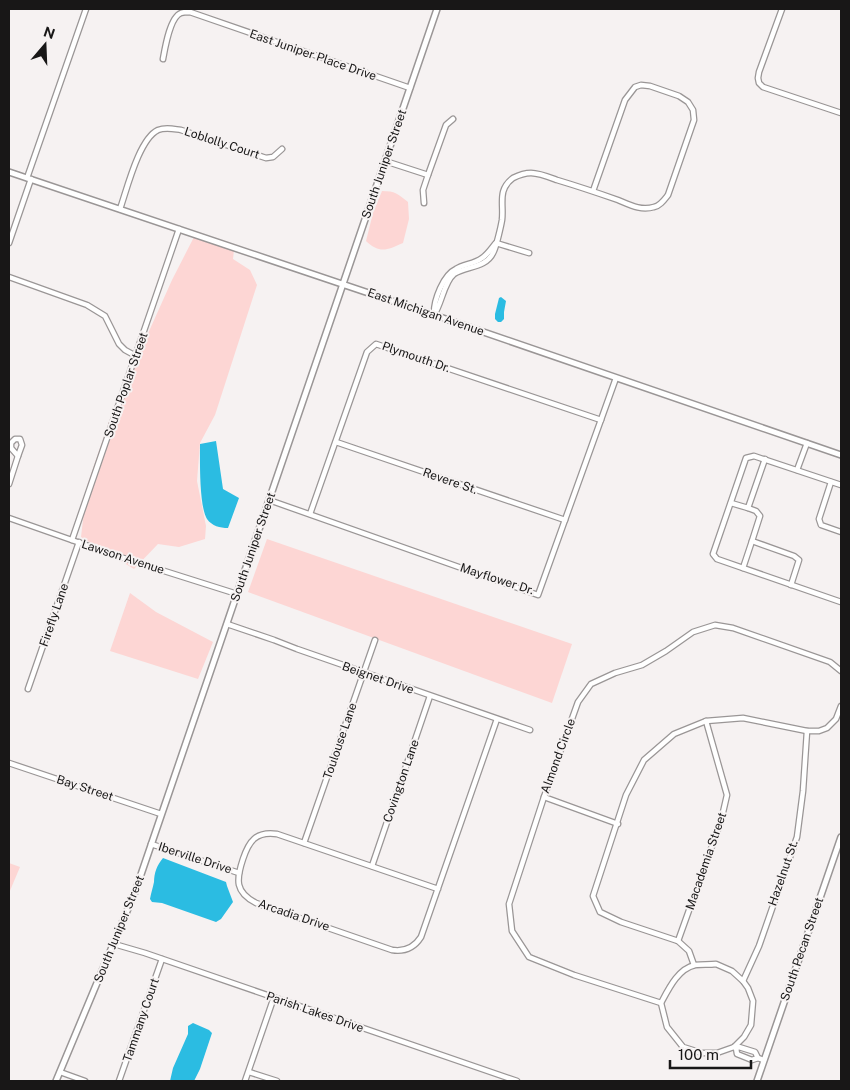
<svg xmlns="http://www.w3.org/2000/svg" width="850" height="1090" viewBox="0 0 850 1090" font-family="'Public Sans',sans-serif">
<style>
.green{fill:#fdd6d4}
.water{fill:#2bbce2}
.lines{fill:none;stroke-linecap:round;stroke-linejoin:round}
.minor-casing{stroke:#9a9696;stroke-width:7}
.tertiary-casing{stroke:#9a9696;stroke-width:8}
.minor{stroke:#fff;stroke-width:4.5}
.tertiary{stroke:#fff;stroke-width:5}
.labels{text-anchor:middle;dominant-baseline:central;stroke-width:4;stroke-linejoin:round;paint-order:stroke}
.street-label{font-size:12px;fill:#181717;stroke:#f6f2f2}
</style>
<rect width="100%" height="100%" fill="#f6f2f2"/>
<!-- green -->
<g class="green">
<path d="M382 191C395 191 398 194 408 202L409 219 403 243C387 250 380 254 366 241L373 213Z"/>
<polygon points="194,237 234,250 233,259 250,270 257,285 215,415 200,443 197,481 206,526 205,539 179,547 158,544 134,569 81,537 87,486 111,416 172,280"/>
<polygon points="267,539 572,644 552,703 248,592"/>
<polygon points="130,593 156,612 213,642 198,679 110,651"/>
<polygon points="9,863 20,867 9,893"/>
</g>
<!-- water -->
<g class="water">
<polygon points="501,297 506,301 504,312 504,319 501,322 498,322 495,319 495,314 499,298"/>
<path d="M216 441 223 489 239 498 228 528C220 528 212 526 207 519 199 506 200 460 200 444Z"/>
<path d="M163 858 226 882 227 886 233 902 221 919 216 922 162 903 152 902 150 899C151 893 153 887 154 882 154 873 157 865 163 858Z"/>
<polygon points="193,1023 209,1030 212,1033 200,1069 194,1081 170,1081 173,1068 188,1034 188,1026"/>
</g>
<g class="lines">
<!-- minor casing -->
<g class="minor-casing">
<g id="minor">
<polyline points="782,9 759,72 758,78 759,83 763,87 841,113"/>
<path d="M163 59C165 48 170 17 181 13 183 12 188 12 190 12L410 88"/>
<polyline points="385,161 428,175"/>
<polyline points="27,178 86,9"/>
<polyline points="424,203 423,190 428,175 446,125 453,119"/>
<path d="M120 209C127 189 139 139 158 130 166 127 173 129 181 130L266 158 273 157 282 149"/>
<polyline points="9,243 31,179"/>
<polyline points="496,243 529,253"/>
<polyline points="9,277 87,305 105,316 119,344 125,350 136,356"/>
<path d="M434 313C434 300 443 275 456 269 464 264 474 264 482 258 487 255 491 249 495 244"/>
<path d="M434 315C442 303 444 282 454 274 466 266 486 268 493 253 496 248 501 226 502 220 504 204 497 190 513 178 519 175 524 173 531 173 539 173 549 177 557 180 577 186 598 193 618 200 630 205 641 211 654 207 660 206 664 200 668 195L694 120 693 110 688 102 679 96 650 86 641 85 635 87 625 100 593 191"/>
<polygon points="15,439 20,439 22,445 18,456 11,448 11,443"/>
<polyline points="336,442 565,520"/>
<polyline points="797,470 807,443"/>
<polyline points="831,482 819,519 821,525 841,532"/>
<polyline points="9,484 18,456"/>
<polyline points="841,485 754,456 746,458 713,554 717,559 841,602"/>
<polyline points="269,500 538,595 616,378"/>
<polyline points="731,503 748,508 765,459"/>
<polyline points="748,508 756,511 760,516 752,541 794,556 799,560 791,585"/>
<polyline points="310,514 367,352 376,344 601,420"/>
<polyline points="9,518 120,557 237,594"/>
<polyline points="72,540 179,229"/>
<polyline points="743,568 752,541"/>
<polyline points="227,624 274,640 297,649 530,730"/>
<polyline points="28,689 79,542"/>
<polyline points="9,763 161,814"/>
<polyline points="544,797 618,824"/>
<polyline points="304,843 375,640"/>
<polyline points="151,844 239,873"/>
<polyline points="372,866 430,696"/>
<path d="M438 889 277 834C256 831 249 841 243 859 236 880 235 892 256 903L392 950C405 952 414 948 421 937L497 719"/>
<polyline points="678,941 721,821 727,795 706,721"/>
<polyline points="114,944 145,953 517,1081"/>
<path d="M716 964 732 971 743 981 748 988 753 1001 751 1025 744 1037 734 1047 717 1053H702L683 1047 667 1027 661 1003C669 988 678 969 695 965 702 964 709 965 716 964Z"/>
<polyline points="694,965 689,951 678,941 621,922 600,912 593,896 626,795 644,760 674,734 706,721 743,718 807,731 819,731 827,728 836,719 841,706"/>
<polyline points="743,981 759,946 797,837 803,791 807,731"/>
<polyline points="661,1003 574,975 529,957 512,931 509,904 544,797 578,702 591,684 615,673 642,665 666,651 693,632 715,625 733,628 830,662 841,671"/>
<polyline points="734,1047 736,1048 739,1047 755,1052 758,1058 764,1060"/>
<polyline points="736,1048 737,1054 752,1060 758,1058"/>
<polyline points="60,1072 85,1081"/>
<polyline points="249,1072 277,1081"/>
<polyline points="119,1081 162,959"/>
<polyline points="245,1081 274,997"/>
</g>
</g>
<!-- tertiary casing -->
<g class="tertiary-casing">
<g id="tertiary">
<polyline points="9,172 434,315 841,455"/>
<polyline points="56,1081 135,892 437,9"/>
<polyline points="757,1081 841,837"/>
</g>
</g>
<!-- minor -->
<use href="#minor" class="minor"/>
<!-- tertiary -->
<use href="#tertiary" class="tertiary"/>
</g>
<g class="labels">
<!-- street labels -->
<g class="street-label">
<text transform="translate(313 55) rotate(19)">East Juniper Place Drive</text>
<text transform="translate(222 143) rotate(18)">Loblolly Court</text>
<text transform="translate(384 164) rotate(-71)">South Juniper Street</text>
<text transform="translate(426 312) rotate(19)">East Michigan Avenue</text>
<text transform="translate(416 357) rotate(19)">Plymouth Dr.</text>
<text transform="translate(126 385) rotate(-71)">South Poplar Street</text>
<text transform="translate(450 481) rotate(19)">Revere St.</text>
<text transform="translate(253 547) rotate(-71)">South Juniper Street</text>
<text transform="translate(123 557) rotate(18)">Lawson Avenue</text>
<text transform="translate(497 579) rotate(18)">Mayflower Dr.</text>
<text transform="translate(54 615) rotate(-71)">Firefly Lane</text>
<text transform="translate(378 678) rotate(19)">Beignet Drive</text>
<text transform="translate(340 741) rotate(-71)">Toulouse Lane</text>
<text transform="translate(558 756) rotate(-70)">Almond Circle</text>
<text transform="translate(401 781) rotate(-71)">Covington Lane</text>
<text transform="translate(85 788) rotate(18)">Bay Street</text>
<text transform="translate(195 858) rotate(18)">Iberville Drive</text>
<text transform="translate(706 861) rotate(-71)">Macademia Street</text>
<text transform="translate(783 873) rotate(-71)">Hazelnut St.</text>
<text transform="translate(294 915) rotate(19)">Arcadia Drive</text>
<text transform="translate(119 929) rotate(-68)">South Juniper Street</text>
<text transform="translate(802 949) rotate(-71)">South Pecan Street</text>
<text transform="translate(315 1012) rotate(19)">Parish Lakes Drive</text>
<text transform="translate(141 1020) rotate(-71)">Tammany Court</text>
</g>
</g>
<!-- border -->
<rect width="850" height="1090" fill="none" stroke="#181717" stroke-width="20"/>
<!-- north arrow -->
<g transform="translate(45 45) rotate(19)" stroke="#f6f2f2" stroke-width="4" paint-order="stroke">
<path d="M0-4L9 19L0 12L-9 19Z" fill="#181717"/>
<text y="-8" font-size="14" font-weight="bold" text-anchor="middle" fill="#181717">N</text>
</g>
<!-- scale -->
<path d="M670 1060v8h81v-8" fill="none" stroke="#181717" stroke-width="2.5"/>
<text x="678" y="1060" font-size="15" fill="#181717" stroke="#f6f2f2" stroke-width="4" paint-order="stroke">100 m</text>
</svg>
